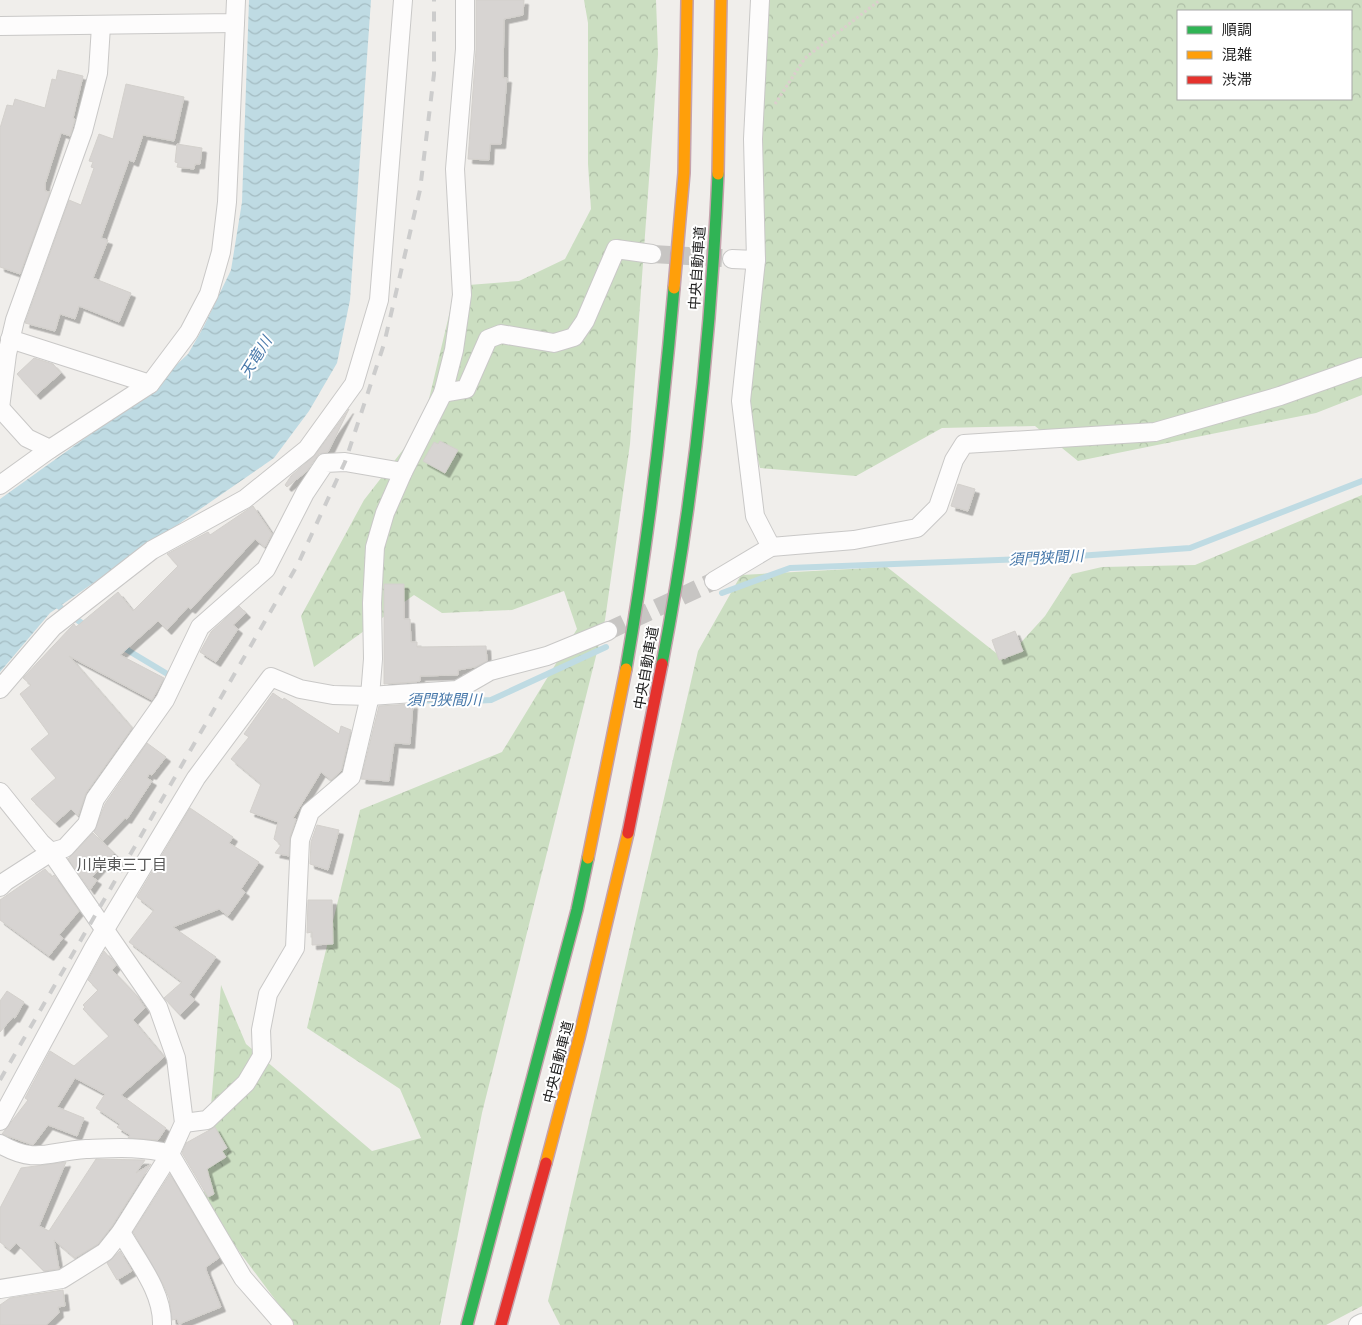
<svg xmlns="http://www.w3.org/2000/svg" width="1362" height="1325" viewBox="0 0 1362 1325" font-family="'Roboto Condensed','Noto Sans JP',sans-serif">
<style>
.forest{fill:url(#forest-crowns);fill-rule:evenodd}
.water{fill:url(#water-waves)}
.lines{fill:none;stroke-linecap:round;stroke-linejoin:round}
.stream{stroke:#bfdbe3;stroke-width:6}
.building{fill:#d7d4d2;stroke:#d3d0cc;filter:url(#shadow)}
.street-tunnel{stroke:#c7c5c3;stroke-width:18;stroke-dasharray:18 9;stroke-linecap:butt}
.street-casing{stroke:#c9c8c7;stroke-width:20}
.fast-casing{stroke:#c5a2ac;stroke-width:14}
.slow-casing{stroke:#c5a2ac;stroke-width:14}
.jam-casing{stroke:#c5a2ac;stroke-width:14}
.path{stroke:#dccecd;stroke-width:3;stroke-dasharray:2.5 2.5;stroke-linecap:butt}
.street{stroke:#fdfcfc;stroke-width:18}
.fast{stroke:#30b455;stroke-width:11}
.slow{stroke:#ff9f0a;stroke-width:11}
.jam{stroke:#e5322d;stroke-width:11}
.rail{stroke:#ccc;stroke-width:4;stroke-dasharray:10 10;stroke-linecap:butt}
.labels{text-anchor:middle;dominant-baseline:central;stroke-width:4;stroke-linejoin:round;paint-order:stroke}
.street-label{font-size:14px;fill:#222;stroke:#fff}
.water-label{font-size:15px;font-style:italic;fill:#4a7aab;stroke:#fff}
.neighbourhood-label{font-size:15px;fill:#555;stroke:#fff}
</style>
<defs>
<pattern id="forest-crowns" width="20" height="18" patternUnits="userSpaceOnUse" patternTransform="scale(1.25)"><rect width="20" height="18" fill="#cbdec1"/><path d="M2 6a3 3 0 1 1 6 0M12 15a3 3 0 1 1 6 0" fill="none" stroke="#aebea6"/></pattern>
<pattern id="water-waves" width="16" height="10" patternUnits="userSpaceOnUse" patternTransform="scale(1.25)"><rect width="16" height="10" fill="#bfdbe3"/><path d="M0 5q4-4 8 0t8 0" fill="none" stroke="#a4bcc2"/></pattern>
<filter id="shadow"><feDropShadow dx="4.5" dy="4.5" stdDeviation="0" flood-color="#0004"/></filter>
</defs>
<rect width="100%" height="100%" fill="#f0eeeb"/>
<!-- forest -->
<g class="forest">
<polygon points="584,0 656,0 658,54 630,444 605,620 482,1113 440,1325 294,1325 203,1203 221,985 246,1044 372,1151 421,1138 400,1089 307,1028 360,810 502,752 577,629 564,591 512,610 442,613 414,595 314,667 301,616 364,500 423,424 456,286 519,281 565,259 591,209 588,164 588,23"/>
<path d="M758 0H1362V395L1316 413 1078 461 1035 426 942 428 856 476 760 468 746 411ZM1178 11H1351V99H1178Z"/>
<polygon points="1362,495 1362,1306 1326,1325 560,1325 548,1301 698,651 741,575 887,567 1005,660 1045,616 1072,574 1102,567 1195,565"/>
</g>
<!-- water -->
<polygon class="water" points="249,0 371,0 350,300 337,363 309,411 274,458 50,613 0,672 0,499 141,398 188,354 203,328 231,270 242,202"/>
<g class="lines">
<!-- stream -->
<g class="stream">
<polyline points="722,593 790,568 1050,558 1190,548 1362,481"/>
<polyline points="53,602 87,627"/>
<polyline points="119,645 169,675"/>
<polyline points="422,700 454,702 491,700 606,647"/>
</g>
</g>
<!-- building -->
<g class="building">
<polygon points="476,0 524,0 523,15 504,19 503,78 507,78 501,144 490,144 489,160 468,159 476,50"/>
<polygon points="58,70 83,76 73,118 75,119 70,136 61,133 45,184 45,191 50,192 20,274 0,267 0,128 7,105 13,106 15,99 45,108 52,79 56,80"/>
<polygon points="126,84 184,97 174,141 143,135 134,162 129,160 101,238 108,240 93,278 131,293 119,322 79,306 75,319 60,314 55,331 25,323 69,200 81,205 94,168 91,167 93,162 89,161 99,134 113,139"/>
<polygon points="177,144 202,148 200,164 195,164 194,169 177,167 178,163 175,162"/>
<polygon points="34,358 53,364 61,373 36,395 17,374"/>
<polygon points="349,409 328,452 319,454 306,472 287,487 285,485 291,476 315,455"/>
<polygon points="440,441 458,450 445,473 423,461 434,442 438,444"/>
<polygon points="958,484 975,489 968,511 951,506"/>
<polygon points="253,506 272,534 265,547 255,539 191,609 188,607 167,630 158,621 120,655 164,678 152,700 69,656 132,728 86,793 78,816 71,809 55,823 31,799 56,778 31,749 49,734 20,694 31,685 23,678 71,627 74,624 76,627 118,592 133,611 178,566 167,554 208,532 210,535"/>
<polygon points="384,584 404,584 404,619 410,619 411,642 417,642 417,647 486,646 487,661 475,667 458,670 458,675 420,676 420,681 415,682 384,684"/>
<polygon points="239,606 246,613 233,625 238,629 216,662 200,652 211,632"/>
<polygon points="1015,631 1023,651 999,660 992,640"/>
<polygon points="273,693 283,700 284,698 339,734 341,726 351,730 341,771 331,780 321,772 293,818 296,819 290,837 289,856 275,853 281,845 274,839 278,822 250,812 261,784 231,759 249,737 244,734"/>
<polygon points="413,704 410,744 394,743 389,781 361,779 379,706"/>
<polygon points="147,743 166,757 152,775 149,774 147,778 152,781 127,819 125,818 103,841 94,832 105,804"/>
<polygon points="190,808 233,837 229,843 259,862 241,889 245,892 228,916 219,909 173,927 216,957 189,995 195,1000 180,1015 164,998 182,982 129,942 154,910 137,897"/>
<polygon points="317,825 339,830 328,870 310,864 311,842"/>
<polygon points="93,833 114,853 92,877 97,880 90,890 68,859"/>
<polygon points="45,869 52,877 54,875 79,911 59,935 63,938 49,956 0,920 0,900"/>
<polygon points="308,900 332,900 333,944 312,945 312,932 307,933"/>
<polygon points="104,951 116,965 112,970 137,996 145,1008 133,1020 164,1057 121,1095 166,1128 158,1140 128,1138 130,1135 117,1127 120,1124 96,1108 105,1094 75,1078 57,1107 84,1118 77,1136 48,1125 33,1145 2,1134 28,1100 25,1098 50,1051 74,1066 109,1036 83,1009 85,1007 83,1005 98,990 88,980"/>
<polygon points="7,991 24,1002 15,1018 13,1017 0,1032 0,1001"/>
<polygon points="215,1127 227,1148 222,1151 226,1157 207,1169 214,1194 208,1197 182,1153 186,1143"/>
<polygon points="96,1159 145,1160 136,1173 151,1164 112,1226 98,1244 75,1258 54,1240 59,1269 44,1271 16,1243 10,1250 0,1242 0,1208 21,1168 66,1162 39,1226 49,1231"/>
<polygon points="170,1174 219,1258 206,1267 206,1270 221,1307 179,1324 177,1319 172,1320 169,1298 163,1284 133,1232"/>
<polygon points="120,1251 132,1271 117,1280 107,1263"/>
<polygon points="63,1290 65,1306 58,1307 59,1313 46,1325 0,1325 0,1305 10,1298"/>
</g>
<g class="lines">
<!-- street-tunnel -->
<g class="street-tunnel">
<polyline points="652,254 722,258"/>
<polyline points="608,631 714,581"/>
</g>
<!-- street casing -->
<g class="street-casing">
<g id="street">
<polyline points="760,0 753,139 756,260 741,401 755,516 771,547"/>
<polyline points="0,26 235,23 236,0"/>
<polyline points="732,259 756,260"/>
<polyline points="10,339 150,384"/>
<polyline points="443,393 466,389 488,339 501,334 554,343 574,337 585,321 616,249 652,254"/>
<polyline points="0,408 27,438 50,449 150,384 189,332 209,294 221,252 227,202 235,23"/>
<polyline points="0,408 7,354 15,320 83,131 98,73 101,26"/>
<polyline points="0,485 50,449"/>
<polyline points="714,581 771,547 854,540 917,528 938,507 954,460 964,444 1155,432 1280,396 1362,367"/>
<polyline points="0,689 53,627 152,550 245,499 307,449 354,384 379,300 403,0"/>
<polyline points="0,792 41,843 51,852 158,1007 176,1058 184,1123 170,1154 121,1232 105,1252 62,1279 0,1289"/>
<polyline points="0,887 6,881 51,852 65,848 87,824 95,799 165,700 200,627 266,569 305,493 325,463 345,462 403,472"/>
<polyline points="0,1121 93,949 196,778 271,677 300,689 333,695 370,696 457,690 490,671 547,656 608,631"/>
<polyline points="184,1123 207,1120 246,1083 262,1056 261,1030 268,994 295,948 300,840 310,812 351,777 370,696 373,659 372,603 375,547 385,513 403,472 443,393 454,350 462,295 455,169 465,49 465,0"/>
<path d="M0 1144C36 1165 49 1151 86 1149 114 1148 143 1146 170 1154L243 1278 284 1325"/>
<path d="M121 1232C137 1261 163 1291 162 1325"/>
<polyline points="1358,1325 1362,1323"/>
</g>
</g>
<!-- fast casing -->
<g class="fast-casing">
<g id="fast">
<path d="M662 664C693 503 711 338 718 174"/>
<path d="M626 669C648 542 663 416 674 288"/>
<polyline points="467,1325 577,910 588,858"/>
</g>
</g>
<!-- slow casing -->
<g class="slow-casing">
<g id="slow">
<polyline points="718,174 721,0"/>
<polyline points="674,288 684,173 687,0"/>
<polyline points="588,858 626,669"/>
<polyline points="546,1163 579,1038 628,833"/>
</g>
</g>
<!-- jam casing -->
<g class="jam-casing">
<g id="jam">
<polyline points="628,833 662,664"/>
<polyline points="501,1325 546,1163"/>
</g>
</g>
<!-- path -->
<polyline class="path" points="775,104 805,58 880,0"/>
<!-- street -->
<use href="#street" class="street"/>
<!-- fast -->
<use href="#fast" class="fast"/>
<!-- slow -->
<use href="#slow" class="slow"/>
<!-- jam -->
<use href="#jam" class="jam"/>
<!-- rail -->
<polyline class="rail" points="0,1080 298,564 345,462 384,344 420,190 434,74 434,0"/>
</g>
<g class="labels">
<!-- street labels -->
<g class="street-label">
<text transform="translate(697 268) rotate(-86)">中央自動車道</text>
<text transform="translate(646 668) rotate(-80)">中央自動車道</text>
<text transform="translate(558 1062) rotate(-76)">中央自動車道</text>
</g>
<!-- water labels -->
<g class="water-label">
<text transform="translate(256 357) rotate(-58)">天竜川</text>
<text transform="translate(1046 558) rotate(-3)">須門狭間川</text>
<text x="444" y="700">須門狭間川</text>
</g>
<!-- neighbourhood labels -->
<g class="neighbourhood-label">
<text x="122" y="865">川岸東三丁目</text>
</g>
</g>
<!-- legend -->
<rect x="1177" y="10" width="175" height="90" fill="#ffffff" stroke="#a7a7a7"/>
<rect x="1187" y="26" width="25" height="8" fill="#30b455" stroke="#a7a7a7"/>
<text x="1222" y="35" font-size="15" fill="#222222">順調</text>
<rect x="1187" y="51" width="25" height="8" fill="#ff9f0a" stroke="#a7a7a7"/>
<text x="1222" y="60" font-size="15" fill="#222222">混雑</text>
<rect x="1187" y="76" width="25" height="8" fill="#e5322d" stroke="#a7a7a7"/>
<text x="1222" y="85" font-size="15" fill="#222222">渋滞</text>
</svg>
